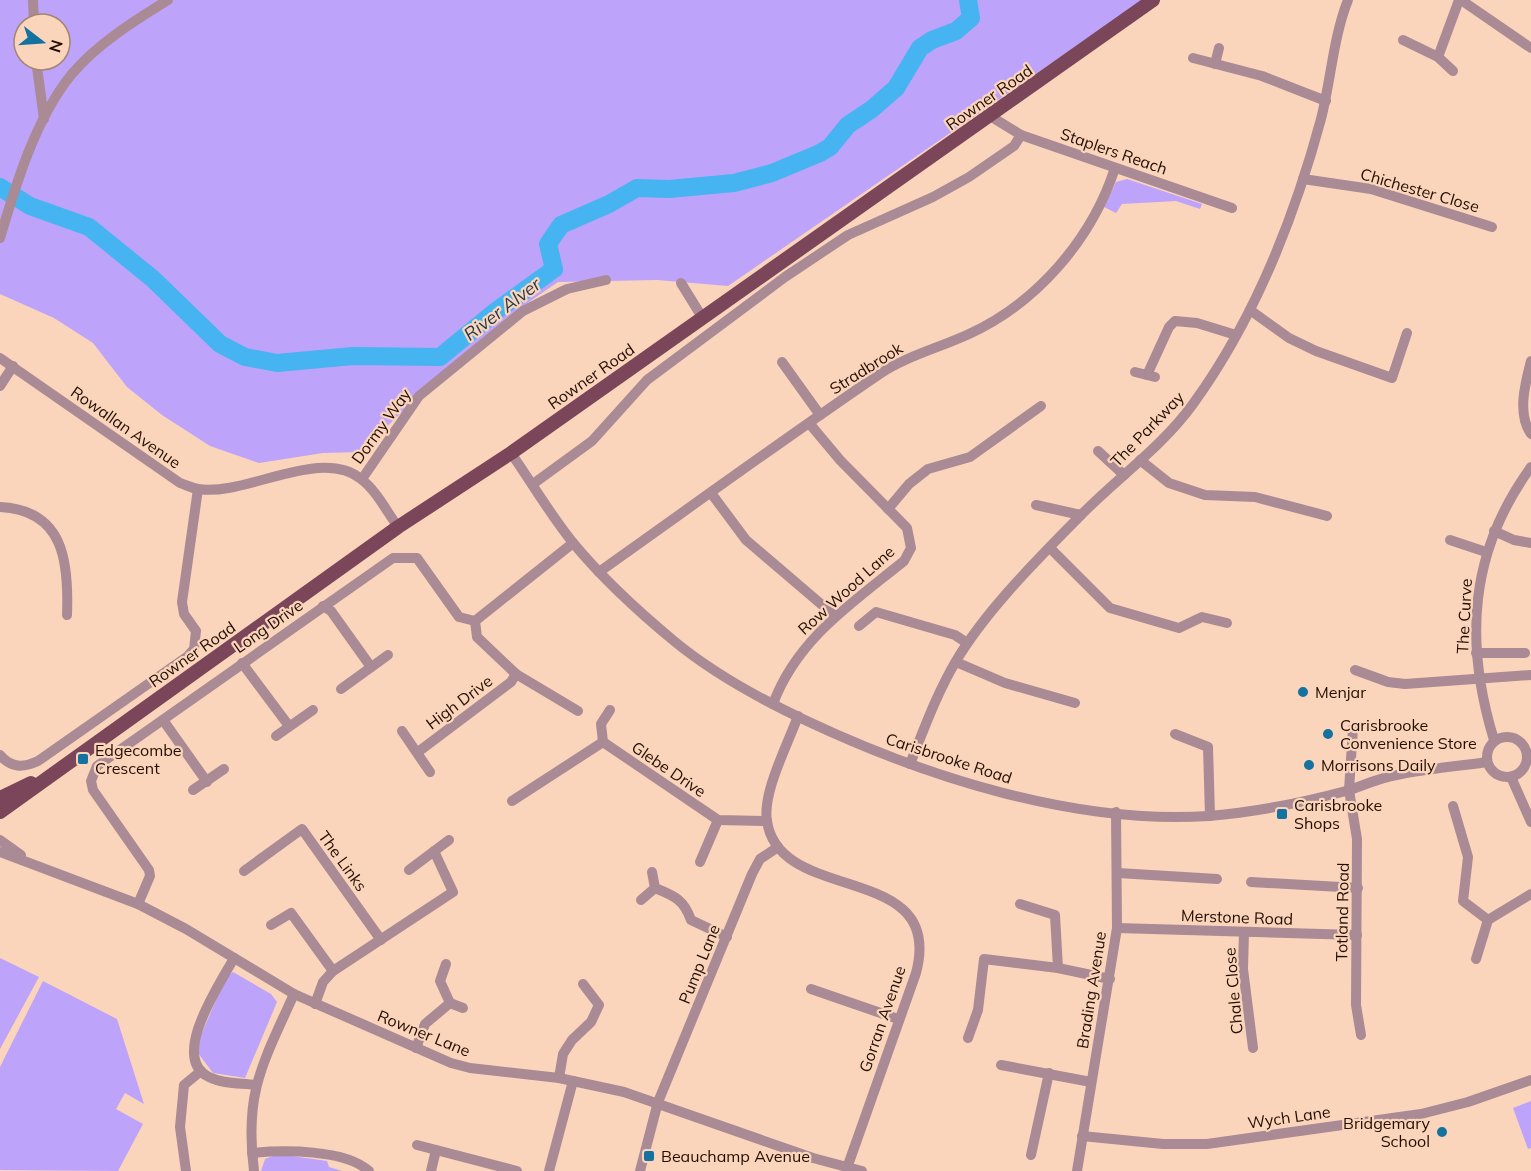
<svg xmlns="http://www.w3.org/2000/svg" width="1531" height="1171" viewBox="0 0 1531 1171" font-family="Mulish,sans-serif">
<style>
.green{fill:#bda3fa;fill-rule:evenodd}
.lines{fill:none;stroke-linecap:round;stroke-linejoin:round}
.river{stroke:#45b4f1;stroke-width:18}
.minor{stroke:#aa8a95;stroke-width:10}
.major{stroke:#7b4659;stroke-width:14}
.poi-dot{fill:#1372a0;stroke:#fad5bb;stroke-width:2}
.labels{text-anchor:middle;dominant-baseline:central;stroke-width:4.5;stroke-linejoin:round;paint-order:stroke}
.street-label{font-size:16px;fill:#230e01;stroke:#fad5bb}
.poi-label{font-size:16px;fill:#230e01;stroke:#fad5bb;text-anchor:start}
.water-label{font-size:18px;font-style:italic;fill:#243b4a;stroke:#fad5bb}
</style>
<rect width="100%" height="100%" fill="#fad5bb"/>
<!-- green -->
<g class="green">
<path d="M0 0H1143L728 286 657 280 558 282 520 308 460 357 360 452 323 453 259 463 210 446 162 415 127 387 93 343 54 318 0 294ZM24 24H60V60H24Z"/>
<polygon points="1127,179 1202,204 1200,209 1176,201 1122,204 1116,213 1104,207 1116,182"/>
<polygon points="0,958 39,977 0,1049"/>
<polygon points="233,972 271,994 277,1002 245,1078 213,1073 198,1053 198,1042 226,977"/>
<polygon points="43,981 117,1019 144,1104 125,1093 116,1109 143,1124 118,1171 0,1170 0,1067"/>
<polygon points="1531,1101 1531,1148 1528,1149 1513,1108"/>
<polygon points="278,1154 327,1161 329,1167 342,1171 261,1171 265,1159"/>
</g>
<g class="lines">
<!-- river -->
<polyline class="river" points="0,187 30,206 89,227 153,279 220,344 245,357 277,363 353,356 440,357 496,311 554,269 548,244 561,225 609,204 637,188 669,189 734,183 772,173 820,153 830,147 848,125 872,109 896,88 920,48 932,40 956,31 971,18 968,0"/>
<!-- minor -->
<g class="minor">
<polyline points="33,0 34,24"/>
<polyline points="1461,0 1531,48"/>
<polyline points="1403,40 1438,57 1453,71"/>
<polyline points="1438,57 1459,0"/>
<polyline points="1193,58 1262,76 1326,101"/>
<polyline points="36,60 44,119"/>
<polyline points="1215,64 1219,48"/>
<polyline points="990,116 1021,135 1232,208"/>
<polyline points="1303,179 1371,189 1492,227"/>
<path d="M0 238C16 184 35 120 71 75 97 44 134 21 168 0"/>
<polyline points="681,283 702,317"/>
<polyline points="1250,310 1289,338 1316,351 1392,378 1407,333"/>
<path d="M0 358 180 483C186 485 192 488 198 489 245 497 321 446 361 479 376 490 387 512 398 527"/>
<path d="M1531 361C1525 384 1517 414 1531 434"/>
<polyline points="782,362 820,415"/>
<polyline points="1135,372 1155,377"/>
<polyline points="1147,375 1169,327 1175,321 1197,323 1236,335"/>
<polyline points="0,386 13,366"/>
<polyline points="1098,451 1124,475"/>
<path d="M511 453C532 483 551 516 574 544 604 580 639 612 674 641 714 674 760 699 807 721 926 777 1076 825 1209 816 1256 812 1301 803 1346 791 1360 787 1374 780 1388 777 1420 769 1454 767 1487 762"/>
<polyline points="1140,460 1169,483 1205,495 1255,497 1327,516"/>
<polyline points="362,479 419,396 523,311 567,289 606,280"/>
<polyline points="533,484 592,441 647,380 785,277 848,235 933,197 969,177 1014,146 1021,135"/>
<polyline points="711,493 746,540 835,616"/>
<polyline points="1036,505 1081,515"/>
<path d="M0 507C64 510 69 562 67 615"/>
<polyline points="888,509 909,484 928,469 970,457 1041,406"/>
<polyline points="1494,531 1514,540 1531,543"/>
<polyline points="1450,540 1486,552"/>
<polyline points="1050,548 1110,608 1179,628 1202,617 1227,623"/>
<path d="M599 572C692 506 784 439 878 375 906 356 939 348 969 334 1037 303 1092 239 1115 168"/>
<polyline points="323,606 331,611 371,667"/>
<polyline points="475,621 477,637 516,674 578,711"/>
<polyline points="859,626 876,612 955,635 967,643"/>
<polyline points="1476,653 1525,653"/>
<polyline points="956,662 1005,683 1075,703"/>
<polyline points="242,663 289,726"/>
<polyline points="1355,670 1388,682 1405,684 1531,675"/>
<polyline points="341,689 388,655"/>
<path d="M773 704C797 639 852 603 904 561L911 548 907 528 840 460 809 423"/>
<polyline points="610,710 601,724 603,742 718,820 767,821"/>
<path d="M798 716C788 744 762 793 767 821 779 906 946 860 916 973L847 1168"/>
<polyline points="163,720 207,782"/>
<polyline points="1353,728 1349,790 1357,839 1356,1005 1361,1035"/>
<polyline points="402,731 430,772"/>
<polyline points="1175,734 1208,747 1210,816"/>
<polyline points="276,736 313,710"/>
<circle cx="1507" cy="757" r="20"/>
<path d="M1494 740C1464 642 1469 552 1531 467"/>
<polyline points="418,752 511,682 516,674"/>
<path d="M0 755C11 768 23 768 38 761L188 656 194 649 196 631 184 614 182 602 198 489"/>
<path d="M910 764C924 729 937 693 956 661 987 609 1038 559 1080 516 1117 478 1162 447 1193 404 1254 320 1294 219 1321 119 1331 80 1333 38 1348 0"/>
<polyline points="1511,777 1531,822"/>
<polyline points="193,790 224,769"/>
<polyline points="512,801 603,742"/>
<polyline points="1453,806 1468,857 1463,901 1488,920 1531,894"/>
<polyline points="0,840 21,855"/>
<polyline points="0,852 138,904 186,929 294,994 451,1063 470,1068 559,1078 624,1092 813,1158 862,1171"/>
<polyline points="700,862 718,820"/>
<polyline points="409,870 449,840"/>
<polyline points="244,871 302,829 381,940"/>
<path d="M652 872 655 888C675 896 684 900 691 920L727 937"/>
<polyline points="1118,873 1217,879"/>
<polyline points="1251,882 1358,888"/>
<polyline points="641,900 655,888"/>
<polyline points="138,904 150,876 149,870 93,790 91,781 97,766 393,558 417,558 459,617 475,621 573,543"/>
<polyline points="1020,904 1055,915 1058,968"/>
<polyline points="271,925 291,913 333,971"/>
<polyline points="1117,928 1357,935"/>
<polyline points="1244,932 1243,969 1253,1048"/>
<path d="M234 958C220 984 169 1058 209 1077 223 1084 240 1083 255 1085"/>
<polyline points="1476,959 1488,920"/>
<polyline points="446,964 440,981 450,1003 463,1008"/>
<polyline points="811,989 898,1019"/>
<polyline points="315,1004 323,982 333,971 453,892 434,851"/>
<polyline points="968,1038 978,1010 984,959 1058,968 1110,979"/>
<polyline points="416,1048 425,1024 450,1003"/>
<polyline points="1001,1065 1091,1082"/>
<polyline points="559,1078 563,1054 572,1040 591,1022 599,1005 583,984"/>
<polyline points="1082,1136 1163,1144 1207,1144 1421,1114 1468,1102 1531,1080"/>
<polyline points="417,1145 517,1171"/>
<path d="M252 1153C283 1150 345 1149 369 1171"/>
<polyline points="1031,1155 1049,1073"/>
<polyline points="186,1171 180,1127 184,1085 201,1071"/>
<path d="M254 1171C244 1092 263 1063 294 994"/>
<polyline points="431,1171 436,1150"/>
<polyline points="549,1171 573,1081"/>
<polyline points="640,1171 658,1102 752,874 760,859 778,847"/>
<polyline points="1077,1171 1117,928 1116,812"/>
</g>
<!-- major -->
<g class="major">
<polyline points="0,798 31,783"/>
<polyline points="0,812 398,527 511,453 1153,0"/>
</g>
</g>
<!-- markers -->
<g class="poi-dot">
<circle cx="1303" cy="692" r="6"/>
<circle cx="1328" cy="734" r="6"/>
<rect x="77" y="753" width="12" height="12" rx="3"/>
<circle cx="1309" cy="765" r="6"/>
<rect x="1276" y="808" width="12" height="12" rx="3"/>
<circle cx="1442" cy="1132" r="6"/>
<rect x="643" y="1150" width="12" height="12" rx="3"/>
</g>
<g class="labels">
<!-- street labels -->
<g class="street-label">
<text transform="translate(989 97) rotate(-35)">Rowner Road</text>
<text transform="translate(1114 151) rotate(19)">Staplers Reach</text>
<text transform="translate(1420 190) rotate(16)">Chichester Close</text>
<text transform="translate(866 368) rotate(-32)">Stradbrook</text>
<text transform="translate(591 376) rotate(-35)">Rowner Road</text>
<text transform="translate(381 426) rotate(-54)">Dormy Way</text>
<text transform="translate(126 427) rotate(35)">Rowallan Avenue</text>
<text transform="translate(1147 429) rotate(-46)">The Parkway</text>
<text transform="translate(846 590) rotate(-42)">Row Wood Lane</text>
<text transform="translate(1464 616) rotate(-87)">The Curve</text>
<text transform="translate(268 626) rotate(-35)">Long Drive</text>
<text transform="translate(192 654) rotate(-35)">Rowner Road</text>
<text transform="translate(459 702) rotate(-37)">High Drive</text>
<text transform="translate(949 758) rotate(18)">Carisbrooke Road</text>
<text transform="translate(669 769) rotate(34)">Glebe Drive</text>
<text transform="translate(343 861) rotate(54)">The Links</text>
<text transform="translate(1342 912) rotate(-89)">Totland Road</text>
<text transform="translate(1237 917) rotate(2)">Merstone Road</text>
<text transform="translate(699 964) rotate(-68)">Pump Lane</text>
<text transform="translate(1091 990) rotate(-81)">Brading Avenue</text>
<text transform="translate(1233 991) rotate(-95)">Chale Close</text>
<text transform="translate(882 1019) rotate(-71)">Gorran Avenue</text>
<text transform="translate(424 1033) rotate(22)">Rowner Lane</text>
<text transform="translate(1289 1117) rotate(-8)">Wych Lane</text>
</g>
<!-- poi labels -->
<g class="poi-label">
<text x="1315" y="692">Menjar</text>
<text x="1340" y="725">Carisbrooke<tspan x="1340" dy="18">Convenience Store</tspan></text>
<text x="95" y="750">Edgecombe<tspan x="95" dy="18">Crescent</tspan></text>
<text x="1321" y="765">Morrisons Daily</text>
<text x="1294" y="805">Carisbrooke<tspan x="1294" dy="18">Shops</tspan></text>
<text x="1430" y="1123" text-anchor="end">Bridgemary<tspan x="1430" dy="18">School</tspan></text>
<text x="661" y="1156">Beauchamp Avenue</text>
</g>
<!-- water labels -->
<g class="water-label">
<text transform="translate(502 309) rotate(-37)">River Alver</text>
</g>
</g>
<!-- north arrow -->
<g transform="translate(42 42) rotate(107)"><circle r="28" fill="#fad5bb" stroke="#a48571" stroke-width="1.5"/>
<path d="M0-4.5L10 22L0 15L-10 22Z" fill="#1372a0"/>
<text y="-9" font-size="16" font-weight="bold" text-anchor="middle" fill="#230e01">N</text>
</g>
</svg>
